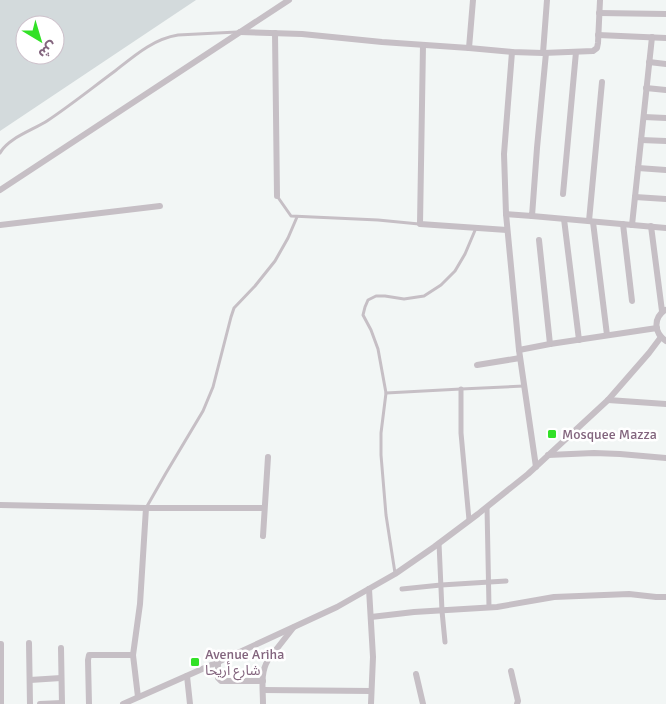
<svg xmlns="http://www.w3.org/2000/svg" width="666" height="704" viewBox="0 0 666 704" font-family="Signika,'Noto Sans Arabic',sans-serif">
<style>
.green{fill:#d3dadc;fill-rule:evenodd}
.lines{fill:none;stroke-linecap:round;stroke-linejoin:round}
.service{stroke:#c6bfc5;stroke-width:3}
.pedestrian{stroke:#c6bfc5;stroke-width:5}
.minor{stroke:#c6bfc5;stroke-width:6}
.poi-dot{fill:#32e127;stroke:#fff;stroke-width:2}
.labels{text-anchor:middle;dominant-baseline:central;stroke-width:5;stroke-linejoin:round;paint-order:stroke}
.poi-label{font-size:14px;fill:#83657e;stroke:#fff;text-anchor:start}
</style>
<rect width="100%" height="100%" fill="#f2f6f5"/>
<!-- green -->
<path class="green" d="M0 0H196L0 131ZM25 25H55V55H25Z"/>
<g class="lines">
<!-- service -->
<g class="service">
<path d="M0 153C8 138 33 130 47 121 71 105 92 88 115 71 134 56 153 39 178 35L237 32"/>
<polyline points="277,196 291,216 378,220 419,224"/>
<polyline points="386,393 461,389 524,386"/>
<polyline points="146,508 166,473 203,411 213,387 231,317 234,308 255,286 275,261 288,238 297,217"/>
<polyline points="395,573 386,515 381,455 381,433 386,393 378,349 371,330 363,315 365,307 368,300 376,296 385,296 404,299 424,296 441,285 455,271 465,254 476,228"/>
</g>
<!-- pedestrian -->
<g class="pedestrian">
<polyline points="461,389 461,433 469,520"/>
<polyline points="487,507 489,607"/>
<polyline points="439,543 442,611 445,642"/>
<polyline points="402,589 441,585 506,581"/>
</g>
<!-- minor -->
<g class="minor">
<polyline points="599,13 666,14"/>
<polyline points="240,32 302,34 382,42 469,48 512,52 543,53 593,51 597,48 598,43 600,0"/>
<polyline points="275,33 277,196"/>
<polyline points="598,35 666,38"/>
<polyline points="423,45 420,224 507,230"/>
<polyline points="469,48 473,0"/>
<polyline points="512,52 504,154 506,214 519,350 536,467"/>
<polyline points="543,53 547,0"/>
<polyline points="649,62 666,64"/>
<polyline points="646,88 666,90"/>
<polyline points="644,117 666,118"/>
<polyline points="641,140 666,141"/>
<polyline points="638,168 666,170"/>
<polyline points="0,190 289,0"/>
<polyline points="563,194 576,52"/>
<polyline points="635,197 666,199"/>
<polyline points="506,214 532,216 537,148 546,53"/>
<polyline points="532,216 666,228"/>
<polyline points="564,219 579,340"/>
<polyline points="589,221 602,82"/>
<polyline points="593,222 607,335"/>
<polyline points="623,224 632,301"/>
<polyline points="0,225 160,206"/>
<polyline points="632,225 652,37"/>
<polyline points="651,226 662,311"/>
<polyline points="539,240 550,344"/>
<path d="M665 310C653 318 654 333 666 341"/>
<polyline points="519,350 550,344 657,328"/>
<polyline points="477,365 520,358"/>
<polyline points="608,400 666,404"/>
<polyline points="548,455 594,453 620,454 666,458"/>
<polyline points="0,505 146,508 264,508"/>
<polyline points="263,536 268,457"/>
<polyline points="369,589 373,657 371,704"/>
<polyline points="371,617 414,612 497,607 554,597 629,594 656,597 666,597"/>
<polyline points="29,643 30,704"/>
<polyline points="61,648 62,704"/>
<polyline points="218,662 218,678 221,681 263,681"/>
<polyline points="511,671 518,701 517,704"/>
<polyline points="416,674 423,704"/>
<polyline points="187,676 190,704"/>
<polyline points="30,680 61,678"/>
<polyline points="263,690 371,691"/>
<polyline points="138,697 133,655 140,604 146,508"/>
<polyline points="1,704 1,644"/>
<polyline points="40,704 62,703"/>
<polyline points="89,704 88,660 89,655 133,655"/>
<polyline points="123,704 218,662 337,607 395,574 434,547 478,514 528,474 608,400 649,353 661,337"/>
<path d="M263 704C263 689 260 673 268 660L293 628"/>
</g>
</g>
<!-- markers -->
<g class="poi-dot">
<rect x="547" y="429" width="10" height="10" rx="2.5"/>
<rect x="190" y="657" width="10" height="10" rx="2.5"/>
</g>
<g class="labels">
<!-- poi labels -->
<g class="poi-label">
<text x="562" y="434">Mosquee Mazza</text>
<text x="205" y="654">Avenue Ariha<tspan x="205" dy="16">شارع أريحا</tspan></text>
</g>
</g>
<!-- north arrow -->
<g transform="translate(40 40) rotate(142)"><circle r="24" fill="#ffffff" stroke="#cdc1cb"/>
<path d="M0-4L9 19L0 12L-9 19Z" fill="#32e127"/>
<text y="-8" font-size="14" font-weight="bold" text-anchor="middle" fill="#83657e">ش</text>
</g>
</svg>
